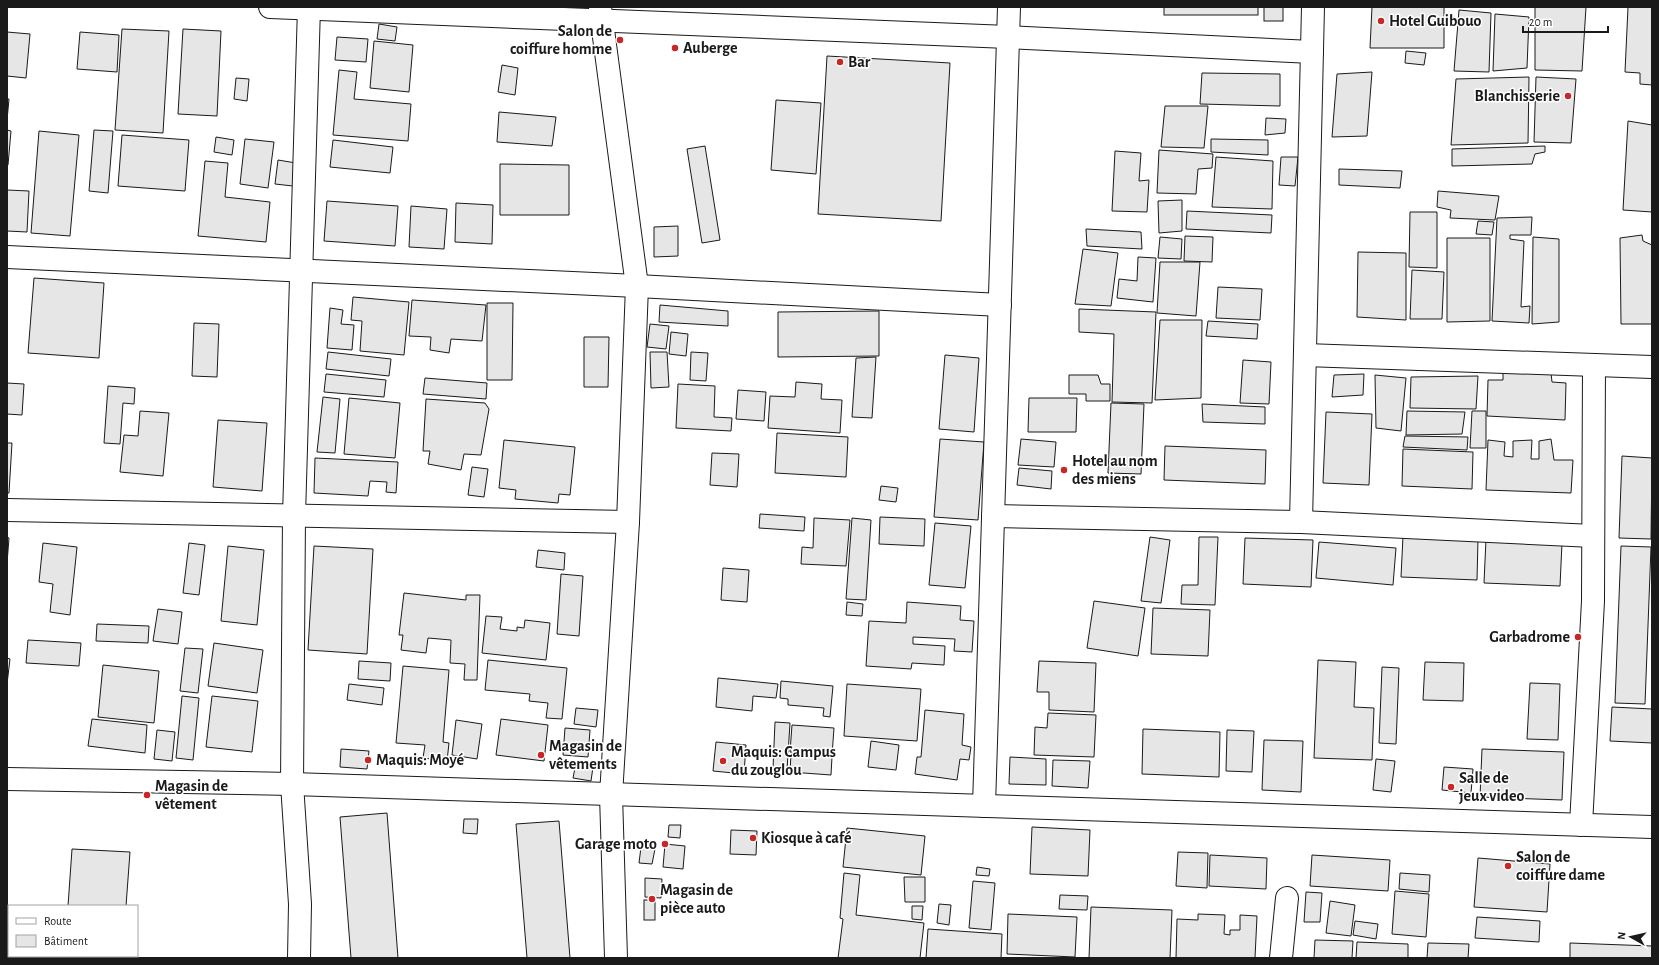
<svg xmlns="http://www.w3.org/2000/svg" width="1659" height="965" viewBox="0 0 1659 965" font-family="'Alegreya Sans',sans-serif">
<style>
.building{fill:#e6e6e6;stroke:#1a1a1a}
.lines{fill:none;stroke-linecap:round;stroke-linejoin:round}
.minor-casing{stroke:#1a1a1a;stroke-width:24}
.minor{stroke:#fff;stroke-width:22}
.poi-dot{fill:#c62828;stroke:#fff;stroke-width:1.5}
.labels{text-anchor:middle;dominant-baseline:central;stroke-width:3;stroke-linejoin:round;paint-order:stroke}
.poi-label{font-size:16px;font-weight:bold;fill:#1a1a1a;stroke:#fff;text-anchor:start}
</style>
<rect width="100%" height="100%" fill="#fff"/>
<!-- building -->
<g class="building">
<rect x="1164" y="7" width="94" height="8"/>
<rect x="1264" y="7" width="19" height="14"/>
<polygon points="1372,7 1444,7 1444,48 1370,48"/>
<polygon points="1535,7 1586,7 1582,71 1535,70"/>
<polygon points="1628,7 1652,7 1652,85 1640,84 1640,73 1625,72"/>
<polygon points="1459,10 1491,13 1489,72 1454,71"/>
<polygon points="1495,14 1529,17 1527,68 1493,71"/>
<polygon points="379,24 397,27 395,41 377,39"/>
<polygon points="122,29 169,31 163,133 115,130"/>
<polygon points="183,29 221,31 217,116 178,114"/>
<polygon points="7,32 30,34 26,78 7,76"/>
<polygon points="80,32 119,35 117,72 77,69"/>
<polygon points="337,37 368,39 366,62 335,60"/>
<polygon points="374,41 413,45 409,92 370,88"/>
<polygon points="1406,51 1426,53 1424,65 1405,63"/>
<polygon points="827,56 950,63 941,221 818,214"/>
<polygon points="502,65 518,68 515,95 498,92"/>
<polygon points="339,70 357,72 354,99 411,104 408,141 333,135"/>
<polygon points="1372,72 1367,136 1332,137 1337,74"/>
<polygon points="1202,73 1280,74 1280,106 1200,104"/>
<polygon points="1529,77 1528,143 1451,145 1456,79"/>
<polygon points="1536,77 1576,79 1571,143 1534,142"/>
<polygon points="236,78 249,79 247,101 234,99"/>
<polygon points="7,99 9,99 7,120"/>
<polygon points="776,100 821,103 816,174 771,170"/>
<polygon points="1165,106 1208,106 1204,148 1161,147"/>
<polygon points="499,112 556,117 552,146 497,142"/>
<polygon points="1266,118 1286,119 1285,133 1265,135"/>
<polygon points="1628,121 1652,125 1652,212 1623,210"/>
<polygon points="7,130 11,131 8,165 7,165"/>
<polygon points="94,130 113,131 108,193 89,191"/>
<polygon points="39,131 79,135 70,236 31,233"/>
<polygon points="122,135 189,140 185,191 118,186"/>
<polygon points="216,137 234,140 232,155 214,152"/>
<polygon points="245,139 274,142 268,188 240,184"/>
<polygon points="1211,139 1268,140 1268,155 1211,152"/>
<polygon points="333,140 393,147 390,173 330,167"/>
<polygon points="705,146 720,240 702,243 687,149"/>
<polygon points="1545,146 1545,152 1535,154 1532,164 1452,166 1452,149"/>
<polygon points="1159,150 1213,154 1212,168 1198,169 1196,194 1157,193"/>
<polygon points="1115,151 1141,153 1139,181 1149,180 1147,212 1112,211"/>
<polygon points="1216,157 1273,161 1272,209 1212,207"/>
<polygon points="1281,157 1298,157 1295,186 1279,185"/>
<polygon points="278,160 296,163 293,186 275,184"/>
<polygon points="205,161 228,163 225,197 270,202 266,242 198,236"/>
<polygon points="500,164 569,165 569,215 500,215"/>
<polygon points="1339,169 1402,171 1400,188 1339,185"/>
<polygon points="7,190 29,191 27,232 7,231"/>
<polygon points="1438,191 1499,196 1495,220 1450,218 1451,210 1437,207"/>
<polygon points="1182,200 1182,231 1159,233 1158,201"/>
<polygon points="327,201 398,206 395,246 324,241"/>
<polygon points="456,203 493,205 492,244 455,242"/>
<polygon points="411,206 447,209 444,249 409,247"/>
<polygon points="1187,211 1272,215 1271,233 1186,229"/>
<polygon points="1410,212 1437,212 1437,268 1409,267"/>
<polygon points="1532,217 1531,235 1510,235 1510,239 1524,241 1521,307 1530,306 1529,323 1492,321 1497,218"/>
<polygon points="1478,221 1494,222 1492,235 1476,234"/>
<polygon points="678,226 678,256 654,257 654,227"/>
<polygon points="1086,229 1141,232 1142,249 1087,246"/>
<polygon points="1642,235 1643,241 1652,245 1652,324 1621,324 1620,238"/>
<polygon points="1185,236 1213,237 1212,262 1184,261"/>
<polygon points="1160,237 1182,239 1181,259 1158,258"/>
<polygon points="1533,237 1559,239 1559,322 1532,324"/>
<polygon points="1447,238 1490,238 1490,321 1447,322"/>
<polygon points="1083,249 1118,253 1111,306 1075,304"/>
<polygon points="1358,252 1406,253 1406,320 1357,317"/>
<polygon points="1138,257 1156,258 1153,302 1117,298 1119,279 1137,281"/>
<polygon points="1160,262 1200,262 1196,316 1157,313"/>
<polygon points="1412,270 1444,272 1442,319 1410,319"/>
<polygon points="34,278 104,283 99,358 28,353"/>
<polygon points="1218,287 1262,289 1260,320 1216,318"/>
<polygon points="353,297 409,302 404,355 360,351 362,321 351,320"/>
<polygon points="412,300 486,305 482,341 451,339 449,353 430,350 431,337 409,336"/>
<polygon points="487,303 513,303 512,380 487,380"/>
<polygon points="660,305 728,311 728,326 659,322"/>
<polygon points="330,308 343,310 341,324 354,325 352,350 327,348"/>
<polygon points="1079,309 1156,312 1152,403 1112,402 1114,334 1079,332"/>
<polygon points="879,311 879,356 778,357 778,312"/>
<polygon points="1160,320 1202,320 1201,398 1155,400"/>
<polygon points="1208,321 1258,324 1257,339 1206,336"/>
<polygon points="194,323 219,324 217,377 192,376"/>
<polygon points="650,324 669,326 666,349 647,347"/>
<polygon points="671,332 688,334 686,356 669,354"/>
<polygon points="584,337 609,337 608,387 584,387"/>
<polygon points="328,352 391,359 389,376 326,369"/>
<polygon points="650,352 667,352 669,387 651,388"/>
<polygon points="691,352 708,353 706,381 690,380"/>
<polygon points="945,355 979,358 974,432 939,429"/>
<polygon points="876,357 872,418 852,417 856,358"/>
<polygon points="1243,360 1271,362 1269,404 1240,403"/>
<polygon points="1503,372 1551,373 1552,382 1566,383 1565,420 1487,416 1488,380 1503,380"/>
<polygon points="326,374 386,380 384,397 324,392"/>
<polygon points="1364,374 1363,395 1332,397 1334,375"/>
<polygon points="1069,375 1098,375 1101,384 1110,384 1110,401 1086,401 1086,394 1069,394"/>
<polygon points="1375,375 1406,378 1401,431 1376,428"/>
<polygon points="1478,376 1476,409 1410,408 1411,377"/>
<polygon points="425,378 487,383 486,399 423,394"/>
<polygon points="796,382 822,384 821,399 842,400 840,433 768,428 770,396 795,397"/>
<polygon points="7,383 24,384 22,415 7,414"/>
<polygon points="678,384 715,386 714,417 732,418 731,431 676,428"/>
<polygon points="108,386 135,388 134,404 123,403 120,444 104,443"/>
<polygon points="738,390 766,392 764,421 736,419"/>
<polygon points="323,397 340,399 335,453 317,452"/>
<polygon points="349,398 400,403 395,458 344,454"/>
<polygon points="1029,398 1077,398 1076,432 1028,432"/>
<polygon points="426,399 485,403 489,409 481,455 464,454 461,470 428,464 430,451 423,451"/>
<polygon points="1111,403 1144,404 1141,474 1108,473"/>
<polygon points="1202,404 1265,407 1265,424 1203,422"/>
<polygon points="140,411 169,413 163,476 120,472 124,435 138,436"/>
<polygon points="1407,411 1465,412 1462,434 1406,435"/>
<polygon points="1472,411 1486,411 1486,448 1470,448"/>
<polygon points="1326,412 1372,414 1369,485 1323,483"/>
<polygon points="218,420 267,423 262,491 213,487"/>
<polygon points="777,433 848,437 846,477 775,473"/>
<polygon points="1405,436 1468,437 1467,450 1403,447"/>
<polygon points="940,439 984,442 978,520 934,517"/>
<polygon points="1021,439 1056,442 1054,467 1018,465"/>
<polygon points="1551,439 1554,460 1573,460 1571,493 1486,490 1488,440 1505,442 1504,456 1513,457 1513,441 1532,440 1531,459 1539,459 1539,441"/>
<polygon points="504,440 575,447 570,495 559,494 558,503 515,499 516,490 499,488"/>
<polygon points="7,443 12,443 9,493 7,493"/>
<polygon points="1165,446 1266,450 1265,484 1164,480"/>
<polygon points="1403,449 1473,452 1472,489 1402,486"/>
<polygon points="712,453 739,454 737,487 710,485"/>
<polygon points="1622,456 1652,458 1651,539 1619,538"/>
<polygon points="315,458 398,462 396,493 386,492 387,482 370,481 368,496 314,493"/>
<polygon points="472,467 488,469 484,497 468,495"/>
<polygon points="1019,468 1052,471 1051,489 1017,485"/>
<polygon points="881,486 898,488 896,502 879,500"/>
<polygon points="760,514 805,517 804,531 759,528"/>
<polygon points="880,517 925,519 924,546 879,544"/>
<polygon points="814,518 850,520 846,566 801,564 802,547 813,548"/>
<polygon points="852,518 871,520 866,600 846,599"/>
<polygon points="935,523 971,526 965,588 929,585"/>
<polygon points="1403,536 1478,539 1477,580 1401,577"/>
<polygon points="7,537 9,538 7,563"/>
<polygon points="1150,537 1170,540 1161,603 1141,601"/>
<polygon points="1199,537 1218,537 1215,605 1181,604 1182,585 1198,585"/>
<polygon points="1245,538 1313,540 1311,587 1243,584"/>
<polygon points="1486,539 1562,543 1560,586 1484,583"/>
<polygon points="1319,542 1396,548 1393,585 1316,578"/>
<polygon points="43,543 77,547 70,615 50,612 53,584 39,582"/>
<polygon points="189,543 205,545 199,595 183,593"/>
<polygon points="228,546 264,550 257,625 221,621"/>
<polygon points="314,546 373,549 367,654 308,650"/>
<polygon points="1621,546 1651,547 1645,704 1615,703"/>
<polygon points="538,550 565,553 564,570 536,567"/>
<polygon points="723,568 749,570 747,602 721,600"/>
<polygon points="561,574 583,576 579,636 557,634"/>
<polygon points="404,593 466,600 466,595 480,595 477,680 464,680 465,664 450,663 451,640 428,638 426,653 401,650 403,635 399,635"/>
<polygon points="1094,601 1145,608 1138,656 1087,648"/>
<polygon points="847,602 863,604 862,616 846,615"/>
<polygon points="907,602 961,606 960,620 974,621 972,652 954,651 955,639 913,637 913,644 945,646 944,665 912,663 911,669 866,666 869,621 906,623"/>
<polygon points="1153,608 1210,610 1208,656 1151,654"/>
<polygon points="158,609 182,612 178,644 153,641"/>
<polygon points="486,616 502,617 500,629 517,631 517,627 524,628 525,620 550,623 546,660 482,653"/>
<polygon points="97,624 149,626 148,643 96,641"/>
<polygon points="28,640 81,643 79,666 26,663"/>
<polygon points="214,643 263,650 257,693 208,686"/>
<polygon points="185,648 203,649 198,693 180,691"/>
<polygon points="7,658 10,659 7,684"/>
<polygon points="488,660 567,668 562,719 546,718 548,703 529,701 530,694 485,690"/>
<polygon points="1318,660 1356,662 1354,707 1374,708 1372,760 1314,758"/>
<polygon points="359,661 391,663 390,681 358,679"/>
<polygon points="1039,661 1096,663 1094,712 1049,710 1049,692 1037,692"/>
<polygon points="1425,662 1464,663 1463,701 1423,700"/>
<polygon points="103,665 159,671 154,723 98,717"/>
<polygon points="403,666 449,670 443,742 449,743 447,761 423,758 425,745 396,743"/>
<polygon points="1382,667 1399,668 1396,744 1379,743"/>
<polygon points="718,678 778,684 776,698 753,696 752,711 716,707"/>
<polygon points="781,681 833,686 830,717 823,716 824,708 788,705 788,699 780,698"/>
<polygon points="1530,683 1560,684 1558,740 1527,739"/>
<polygon points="349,684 384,688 382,705 347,700"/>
<polygon points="847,684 921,689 917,741 844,736"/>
<polygon points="182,696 199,698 193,760 176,758"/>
<polygon points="212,696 258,701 252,752 206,747"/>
<polygon points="1612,707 1652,709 1652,743 1610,741"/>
<polygon points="576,708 598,710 596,727 574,724"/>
<polygon points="925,710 964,714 962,745 971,747 969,760 960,759 957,780 915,774 917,757 921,757"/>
<polygon points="1048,713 1096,715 1094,757 1034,755 1035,727 1047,728"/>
<polygon points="92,719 147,725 145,753 88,746"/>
<polygon points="501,719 548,725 544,761 496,755"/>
<polygon points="456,720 482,724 477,759 452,755"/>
<polygon points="775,722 790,723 787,770 773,769"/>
<polygon points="792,725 834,728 832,755 790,752"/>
<polygon points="565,728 590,730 588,757 563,755"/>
<polygon points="1143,729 1220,732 1219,777 1142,774"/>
<polygon points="157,730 175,732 172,761 154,759"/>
<polygon points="1227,730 1254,731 1252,772 1226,771"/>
<polygon points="1264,740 1303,741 1301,792 1262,790"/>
<polygon points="871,741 899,745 896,770 868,767"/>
<polygon points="716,742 746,745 744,774 713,771"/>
<polygon points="341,749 369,751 367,769 340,767"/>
<polygon points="1482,749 1564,752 1562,800 1480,797"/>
<polygon points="791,754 832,757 831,775 790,772"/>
<polygon points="1010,757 1046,759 1046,785 1009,784"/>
<polygon points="1376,759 1395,761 1391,792 1373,790"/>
<polygon points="1053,760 1090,761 1088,788 1052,786"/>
<polygon points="576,763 593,767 591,781 573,778"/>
<polygon points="1444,767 1473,769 1471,793 1442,790"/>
<polygon points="387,813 398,958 351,958 340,817"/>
<polygon points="464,819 478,819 477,834 463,833"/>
<polygon points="559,821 570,958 527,958 516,824"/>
<polygon points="669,825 681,825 680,838 668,837"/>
<polygon points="1032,827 1090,830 1088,876 1030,874"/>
<polygon points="847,828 925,836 921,875 843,867"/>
<polygon points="731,830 757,831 756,855 730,854"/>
<polygon points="665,844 685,846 683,869 663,867"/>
<polygon points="641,847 655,849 652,864 639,863"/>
<polygon points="72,849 130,852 126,906 68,906"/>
<polygon points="1178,852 1208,853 1207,888 1176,886"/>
<polygon points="1210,855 1267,858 1266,889 1209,886"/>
<polygon points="1312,855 1390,860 1388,891 1310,886"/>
<polygon points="1478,858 1550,864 1547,912 1474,907"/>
<polygon points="977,867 990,869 989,876 976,875"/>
<polygon points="844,873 860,875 856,915 924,923 920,958 838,958 843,919 840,918"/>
<polygon points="1400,873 1430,875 1429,892 1399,889"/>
<polygon points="904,877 925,877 925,902 905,902"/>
<polygon points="645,878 662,879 661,898 645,897"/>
<polygon points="973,881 995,883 991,930 969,928"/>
<polygon points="1395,891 1429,894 1426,937 1392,934"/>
<polygon points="1306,892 1322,893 1320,922 1304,922"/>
<polygon points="1060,895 1088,896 1087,910 1059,909"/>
<rect x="644" y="900" width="11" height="20"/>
<polygon points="1330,901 1355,905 1351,936 1326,933"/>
<polygon points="939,904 951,905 949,925 937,923"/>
<polygon points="912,906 923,906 922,920 912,919"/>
<polygon points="1091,907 1172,910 1170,958 1089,958"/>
<polygon points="1008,914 1077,917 1075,957 1007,954"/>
<polygon points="1198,914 1225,915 1224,934 1230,935 1230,930 1240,930 1240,915 1257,916 1255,958 1176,958 1177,919 1198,920"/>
<polygon points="1477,917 1540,921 1539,942 1475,938"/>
<polygon points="1355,921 1378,924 1376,939 1353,935"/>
<polygon points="928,929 1002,934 1001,958 926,958"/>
<polygon points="1315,940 1353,941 1352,958 1314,958"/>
<polygon points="1357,942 1408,944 1408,958 1356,958"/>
<polygon points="1428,943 1469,944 1468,958 1427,958"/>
<polygon points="1570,943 1652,946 1652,958 1570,958"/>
</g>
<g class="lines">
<!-- minor casing -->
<g class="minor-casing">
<g id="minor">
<polyline points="270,7 1008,37 1312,52"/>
<polyline points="600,7 637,286 628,522 611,795 616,958"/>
<polyline points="7,257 637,286 1000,305"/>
<polyline points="1305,355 1652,367"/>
<polyline points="7,510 628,522"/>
<polyline points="993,516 1301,522 1593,536"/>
<polyline points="1301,522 1313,7"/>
<polyline points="7,779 292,784 1652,827"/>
<polyline points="984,806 1009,7"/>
<polyline points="1581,825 1593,601 1594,365"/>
<polyline points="299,958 300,904 292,784 294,516 309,7"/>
<polyline points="1281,958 1287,898"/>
</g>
</g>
<!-- minor -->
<use href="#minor" class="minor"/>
</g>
<!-- markers -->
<g class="poi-dot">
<circle cx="1381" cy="21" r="4"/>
<circle cx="620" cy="40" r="4"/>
<circle cx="675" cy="48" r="4"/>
<circle cx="840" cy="62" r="4"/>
<circle cx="1568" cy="96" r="4"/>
<circle cx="1064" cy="470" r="4"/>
<circle cx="1578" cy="637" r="4"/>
<circle cx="541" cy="755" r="4"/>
<circle cx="368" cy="760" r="4"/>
<circle cx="723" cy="761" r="4"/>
<circle cx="1451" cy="787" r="4"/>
<circle cx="147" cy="795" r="4"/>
<circle cx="753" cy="838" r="4"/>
<circle cx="665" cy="844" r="4"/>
<circle cx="1508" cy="866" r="4"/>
<circle cx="652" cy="899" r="4"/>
</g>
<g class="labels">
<!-- poi labels -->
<g class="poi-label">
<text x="1389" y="21">Hotel Guibouo</text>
<text x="612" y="31" text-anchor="end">Salon de<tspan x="612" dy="18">coiffure homme</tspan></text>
<text x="683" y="48">Auberge</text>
<text x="848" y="62">Bar</text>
<text x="1560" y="96" text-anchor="end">Blanchisserie</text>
<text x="1072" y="461">Hotel au nom<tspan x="1072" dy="18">des miens</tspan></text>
<text x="1570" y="637" text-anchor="end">Garbadrome</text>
<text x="549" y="746">Magasin de<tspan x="549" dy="18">vêtements</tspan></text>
<text x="731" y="752">Maquis: Campus<tspan x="731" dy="18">du zouglou</tspan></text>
<text x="376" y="760">Maquis: Moyé</text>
<text x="1459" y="778">Salle de<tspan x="1459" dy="18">jeux video</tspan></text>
<text x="155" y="786">Magasin de<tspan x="155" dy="18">vêtement</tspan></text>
<text x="761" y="838">Kiosque à café</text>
<text x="657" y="844" text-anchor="end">Garage moto</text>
<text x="1516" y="857">Salon de<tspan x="1516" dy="18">coiffure dame</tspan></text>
<text x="660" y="890">Magasin de<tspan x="660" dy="18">pièce auto</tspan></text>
</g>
</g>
<!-- border -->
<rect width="1659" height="965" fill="none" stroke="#1a1a1a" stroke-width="16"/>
<!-- legend -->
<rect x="8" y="905" width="130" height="52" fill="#ffffff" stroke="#a3a3a3"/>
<rect x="16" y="918" width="20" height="6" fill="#ffffff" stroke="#a3a3a3"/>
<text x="44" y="925" font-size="12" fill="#1a1a1a">Route</text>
<rect x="16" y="935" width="20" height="12" fill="#e6e6e6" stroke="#a3a3a3"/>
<text x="44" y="945" font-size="12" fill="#1a1a1a">Bâtiment</text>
<!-- north arrow -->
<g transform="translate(1631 937) rotate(278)" stroke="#ffffff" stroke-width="3" paint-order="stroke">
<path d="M0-3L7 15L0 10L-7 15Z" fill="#1a1a1a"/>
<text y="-6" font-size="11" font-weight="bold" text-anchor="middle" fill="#1a1a1a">N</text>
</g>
<!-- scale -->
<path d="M1523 26v6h85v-6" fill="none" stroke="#1a1a1a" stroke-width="2"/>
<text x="1529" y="26" font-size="12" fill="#1a1a1a" stroke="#ffffff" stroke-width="3" paint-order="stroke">20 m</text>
</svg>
